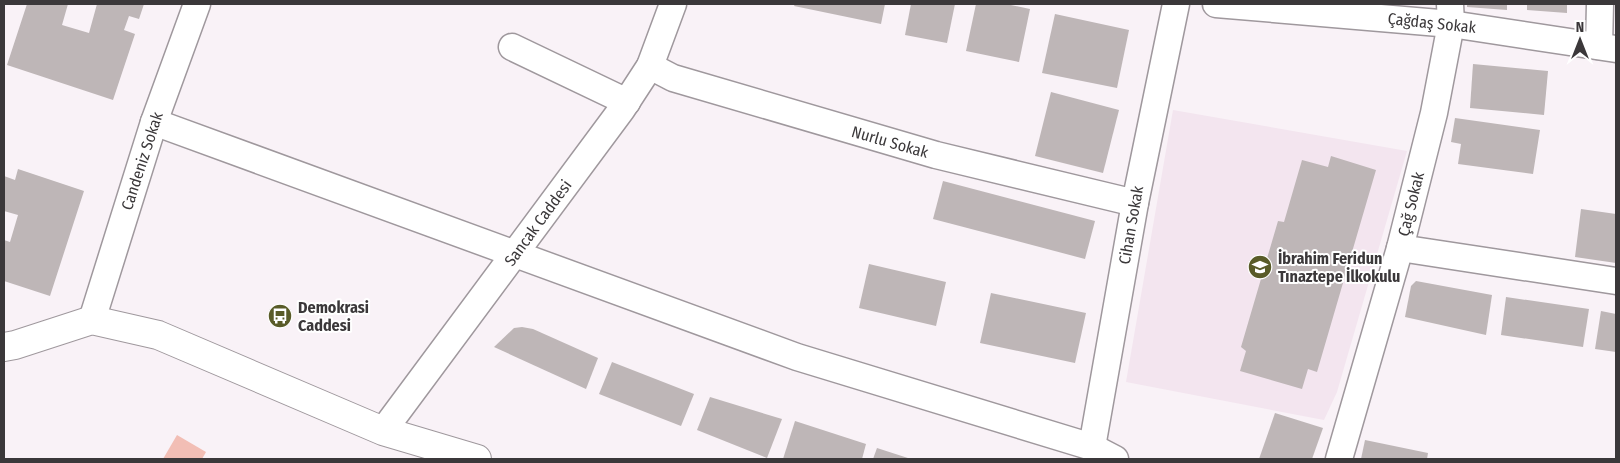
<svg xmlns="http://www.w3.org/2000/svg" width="1620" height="463" viewBox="0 0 1620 463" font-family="'Fira Sans Condensed',sans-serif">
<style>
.built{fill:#f3e5ef}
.green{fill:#f2beb5}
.building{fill:#beb6b7}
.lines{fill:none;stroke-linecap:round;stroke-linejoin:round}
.minor-casing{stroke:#9f989d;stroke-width:29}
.major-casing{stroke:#9f989d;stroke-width:30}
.minor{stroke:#fff;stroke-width:26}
.major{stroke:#fff;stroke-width:28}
.labels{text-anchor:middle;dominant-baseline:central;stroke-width:4;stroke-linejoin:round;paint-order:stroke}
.street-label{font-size:16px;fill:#3b383a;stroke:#fff}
.poi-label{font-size:16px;font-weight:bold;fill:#3b383a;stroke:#fff;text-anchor:start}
</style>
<rect width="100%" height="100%" fill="#f9f2f7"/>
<!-- built -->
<polygon class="built" points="1173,110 1407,151 1337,392 1324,420 1126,382"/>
<!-- green -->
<polygon class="green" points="177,435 206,452 202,459 163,459"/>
<!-- building -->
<g class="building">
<polygon points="27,4 68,4 62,25 89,33 97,4 144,4 139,19 129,16 124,30 135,34 113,100 7,65"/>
<polygon points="795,4 885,4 881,24 794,6"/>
<polygon points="911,4 955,4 947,43 905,35"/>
<polygon points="976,4 1006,4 1030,9 1019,62 966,51"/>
<polygon points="1467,4 1507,4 1507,10 1467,7"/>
<polygon points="1527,4 1567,4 1567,13 1527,10"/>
<polygon points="1055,14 1129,30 1117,88 1042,73"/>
<polygon points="1473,64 1548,71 1544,115 1470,108"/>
<polygon points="1051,92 1119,110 1103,173 1035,156"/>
<polygon points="1455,118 1540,130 1533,174 1458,164 1461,144 1451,142"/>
<polygon points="1331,156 1376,170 1317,372 1308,369 1302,389 1240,371 1246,351 1241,347 1278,221 1284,222 1302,160 1328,167"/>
<polygon points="18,169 84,191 50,296 4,281 4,240 10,242 18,215 4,211 4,176 15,180"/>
<polygon points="943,181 1095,221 1085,259 933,219"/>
<polygon points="1581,209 1616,214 1616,263 1575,257"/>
<polygon points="869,264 946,282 936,326 859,308"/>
<polygon points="1416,281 1492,295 1486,335 1405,317 1411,286"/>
<polygon points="991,293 1086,313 1075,363 980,343"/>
<polygon points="1506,297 1589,309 1583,347 1501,335"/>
<polygon points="1601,311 1616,314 1616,352 1595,349"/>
<polygon points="522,327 533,329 598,358 586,389 494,347 514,328"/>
<polygon points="612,362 694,394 681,426 599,394"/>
<polygon points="710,397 782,419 767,458 697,430"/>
<polygon points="1275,413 1323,428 1312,459 1259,459"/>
<polygon points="795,421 866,444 862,459 783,459"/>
<polygon points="1365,440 1428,453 1427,459 1361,459"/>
<polygon points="877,448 911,459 873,459"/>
</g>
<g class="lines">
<!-- minor casing -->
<g class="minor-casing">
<g id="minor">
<polyline points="1216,4 1451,24 1616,49"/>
<polyline points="1599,46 1600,4"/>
<polyline points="512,47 627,102"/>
<polyline points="650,66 673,78 936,155 1135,203"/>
<polyline points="154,122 797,357 1092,447 1115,459"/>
<polyline points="1400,248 1616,281"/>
<polyline points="92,320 154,122 197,4"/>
<polyline points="383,431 622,109 650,66 673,4"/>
<polyline points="1092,447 1135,203 1176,4"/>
<polyline points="1339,459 1400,248 1434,113 1451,24 1450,4"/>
</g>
</g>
<!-- major casing -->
<g class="major-casing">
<polyline id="major" points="4,347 15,345 92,320 158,335 383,431 477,459"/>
</g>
<!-- minor -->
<use href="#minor" class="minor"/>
<!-- major -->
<use href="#major" class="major"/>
</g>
<!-- icons -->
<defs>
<g id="school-disc" transform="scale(1.25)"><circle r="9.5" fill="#595b28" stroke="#fff"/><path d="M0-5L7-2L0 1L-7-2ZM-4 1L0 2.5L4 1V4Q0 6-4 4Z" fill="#fff"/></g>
<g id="bus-disc" transform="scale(1.25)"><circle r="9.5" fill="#595b28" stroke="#fff"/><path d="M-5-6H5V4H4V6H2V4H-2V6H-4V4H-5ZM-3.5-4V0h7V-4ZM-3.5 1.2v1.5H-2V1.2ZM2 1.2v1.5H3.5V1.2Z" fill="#fff"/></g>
</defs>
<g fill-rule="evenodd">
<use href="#school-disc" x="1260" y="267"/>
<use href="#bus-disc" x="280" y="316"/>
</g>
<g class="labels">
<!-- street labels -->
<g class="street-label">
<text transform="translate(1432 23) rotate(6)">Çağdaş Sokak</text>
<text transform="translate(890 142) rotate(16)">Nurlu Sokak</text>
<text transform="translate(142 161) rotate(-72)">Candeniz Sokak</text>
<text transform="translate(1411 204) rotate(-76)">Çağ Sokak</text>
<text transform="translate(538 223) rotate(-54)">Sancak Caddesi</text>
<text transform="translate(1131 225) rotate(-80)">Cihan Sokak</text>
</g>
<!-- poi labels -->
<g class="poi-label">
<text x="1278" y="258">İbrahim Feridun<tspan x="1278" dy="18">Tınaztepe İlkokulu</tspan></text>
<text x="298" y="307">Demokrasi<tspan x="298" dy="18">Caddesi</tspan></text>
</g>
</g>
<!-- border -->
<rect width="1620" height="463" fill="none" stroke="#3b383a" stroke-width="10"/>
<!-- north arrow -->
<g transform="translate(1580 40)" stroke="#ffffff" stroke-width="4" paint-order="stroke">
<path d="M0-4L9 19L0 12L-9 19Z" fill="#3b383a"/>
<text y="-8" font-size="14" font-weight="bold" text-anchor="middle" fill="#3b383a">N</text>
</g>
</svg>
